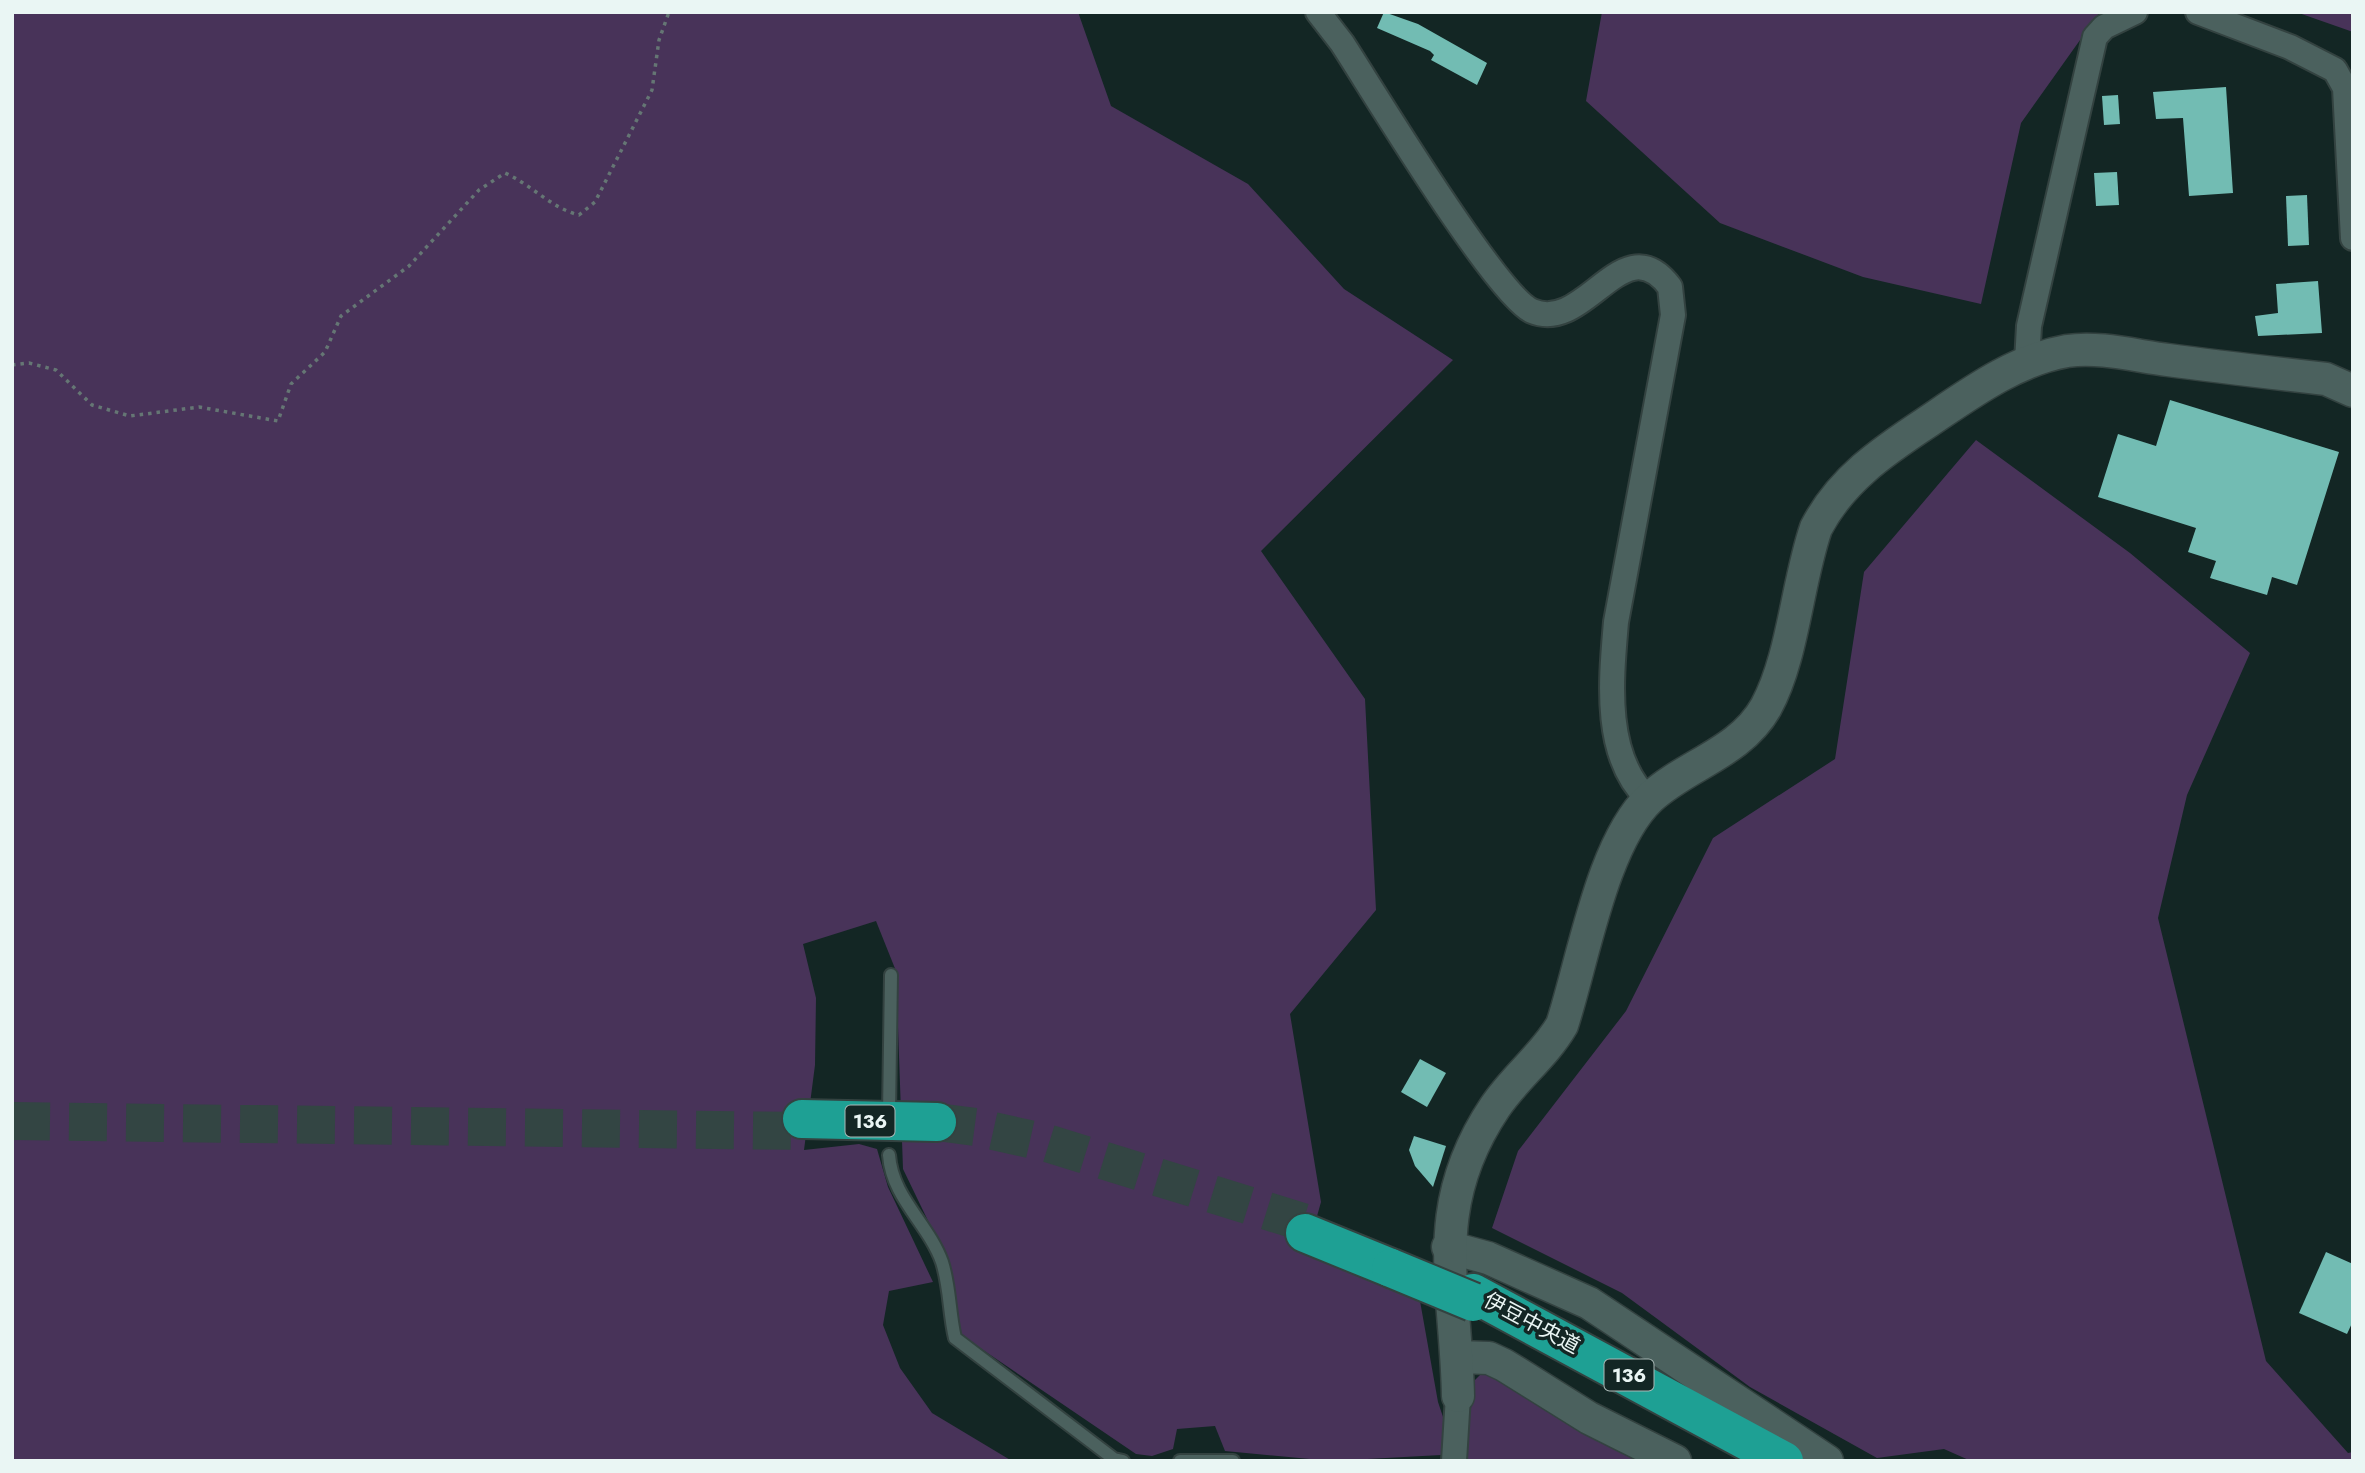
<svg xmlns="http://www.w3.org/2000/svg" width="2365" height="1473" viewBox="0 0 2365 1473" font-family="Jost,'Noto Sans JP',sans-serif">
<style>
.green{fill:#483359}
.building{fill:#72bcb3}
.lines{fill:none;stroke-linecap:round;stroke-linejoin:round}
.motorway-tunnel{stroke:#334543;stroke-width:38;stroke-dasharray:38 19;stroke-linecap:butt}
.service-casing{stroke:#334240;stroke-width:16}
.minor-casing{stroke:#334240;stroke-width:28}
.tertiary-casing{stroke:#334240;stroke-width:35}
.motorway-casing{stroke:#334240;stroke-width:42}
.path{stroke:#657674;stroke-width:3.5;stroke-dasharray:3.5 5;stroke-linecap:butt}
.service{stroke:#4b615e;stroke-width:12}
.minor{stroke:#4b615e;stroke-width:24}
.tertiary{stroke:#4b615e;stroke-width:32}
.motorway{stroke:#1ea094;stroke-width:38}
.motorway-bridge-casing{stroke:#334240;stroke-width:42;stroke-linecap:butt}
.motorway-bridge{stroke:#1ea094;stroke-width:38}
.labels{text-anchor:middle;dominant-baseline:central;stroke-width:7;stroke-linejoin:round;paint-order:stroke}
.shield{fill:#132624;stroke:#aab8b6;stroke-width:2}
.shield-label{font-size:19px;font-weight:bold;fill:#eaf6f4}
.street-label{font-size:21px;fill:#eaf6f4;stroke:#132624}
</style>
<rect width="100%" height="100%" fill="#132624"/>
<!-- green -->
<g class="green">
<polygon points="12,12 1078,12 1111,106 1248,184 1344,289 1453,360 1261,551 1365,699 1376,910 1290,1014 1321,1202 1308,1248 1346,1271 1420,1301 1438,1402 1445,1423 1441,1455 1331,1461 1225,1451 1215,1426 1177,1429 1173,1449 1152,1456 1136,1454 958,1333 945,1256 903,1169 896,971 876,921 803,944 816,998 815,1065 804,1150 859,1144 877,1149 888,1187 933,1282 889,1291 883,1325 900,1368 932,1413 1012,1461 12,1461"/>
<polygon points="1602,12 2100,12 2021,123 1981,304 1863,277 1720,223 1586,101"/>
<polygon points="2296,12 2353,12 2353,32"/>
<polygon points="1976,440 2130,553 2250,653 2187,795 2158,918 2266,1361 2348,1453 2353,1452 2353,1461 1971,1461 1944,1449 1877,1458 1750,1387 1622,1293 1492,1228 1518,1151 1626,1011 1713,838 1835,759 1864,572"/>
<polygon points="1482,1373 1505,1380 1649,1461 1466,1461 1472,1383"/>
</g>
<!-- building -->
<g class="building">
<polygon points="1384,12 1418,24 1487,63 1477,85 1431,60 1434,55 1430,51 1377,28"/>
<polygon points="2226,87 2233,193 2189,196 2183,118 2156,119 2153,92"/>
<polygon points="2118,95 2120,124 2104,125 2102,96"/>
<polygon points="2117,172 2119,205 2096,206 2094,173"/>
<polygon points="2307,195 2309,245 2288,246 2286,196"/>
<polygon points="2318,281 2322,333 2258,336 2255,316 2278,313 2276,284"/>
<polygon points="2170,400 2339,452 2297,585 2272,577 2267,595 2210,578 2216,561 2188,552 2196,528 2098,497 2118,434 2156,446"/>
<polygon points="1420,1059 1446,1073 1427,1107 1401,1092"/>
<polygon points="1414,1136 1446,1146 1433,1187 1415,1166 1409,1150"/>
<polygon points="2326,1252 2353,1264 2353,1321 2347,1334 2299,1313"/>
</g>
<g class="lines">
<!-- motorway-tunnel -->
<g class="motorway-tunnel">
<polyline points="12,1121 802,1131"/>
<polyline points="937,1122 975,1127 1047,1143 1309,1224"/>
</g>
<!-- service casing -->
<g class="service-casing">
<g id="service">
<polyline points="889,1114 891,975"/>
<path d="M889 1155C892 1198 928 1223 942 1262 950 1287 949 1313 955 1338L1114 1459 1123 1461"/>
<polyline points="1180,1461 1233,1461"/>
</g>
</g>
<!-- minor casing -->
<g class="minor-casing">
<g id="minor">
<path d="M1318 12 1342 43C1372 89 1496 295 1532 311 1586 334 1623 224 1670 287L1673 315 1616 622C1611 680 1603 756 1648 799"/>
<polyline points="2198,12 2290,47 2335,70 2345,88 2353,238"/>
<polyline points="2027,362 2029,326 2095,37 2104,27 2135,12"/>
<polyline points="1454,1461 1458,1396"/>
</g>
</g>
<!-- tertiary casing -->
<g class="tertiary-casing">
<g id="tertiary">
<polyline points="1448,1247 1488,1258 1589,1303 1827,1461"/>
<polyline points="1457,1357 1489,1358 1504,1365 1589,1418 1675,1461"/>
<path d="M1458 1396C1456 1286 1427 1208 1495 1107 1515 1077 1544 1056 1562 1025 1583 961 1602 843 1650 798 1687 764 1740 753 1766 707 1793 658 1797 583 1816 528 1841 480 1882 452 1926 423 1969 394 2015 360 2067 351 2099 346 2136 356 2168 360 2220 367 2273 373 2326 379L2353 391"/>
</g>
</g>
<!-- motorway casing -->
<g class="motorway-casing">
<g id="motorway">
<polyline points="802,1119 937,1122"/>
<polyline points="1305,1233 1391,1268"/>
<polyline points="1473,1293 1784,1461"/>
</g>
</g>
<!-- path -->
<path class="path" d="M12 365 29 363 56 370 92 405 130 416 199 407 278 421 291 384 325 352 341 316 409 266 479 190 505 173C532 185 551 208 579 215L595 202 652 90 659 40 669 12"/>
<!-- service -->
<use href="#service" class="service"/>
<!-- minor -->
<use href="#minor" class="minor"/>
<!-- tertiary -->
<use href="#tertiary" class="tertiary"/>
<!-- motorway -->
<use href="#motorway" class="motorway"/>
<!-- motorway-bridge casing -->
<g class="motorway-bridge-casing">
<polyline id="motorway-bridge" points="1391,1268 1473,1302"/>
</g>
<!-- motorway-bridge -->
<use href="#motorway-bridge" class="motorway-bridge"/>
</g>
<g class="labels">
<!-- shield labels -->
<g class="shield">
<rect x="845.5" y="1105.5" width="49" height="31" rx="5"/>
<rect x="1604.5" y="1359.5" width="49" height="31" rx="5"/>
</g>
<g class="shield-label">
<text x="870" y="1121">136</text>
<text x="1629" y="1375">136</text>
</g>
<!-- street labels -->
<g class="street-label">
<text transform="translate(1532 1323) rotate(28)">伊豆中央道</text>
</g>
</g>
<!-- border -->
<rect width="2365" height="1473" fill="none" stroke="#eaf6f4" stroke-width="28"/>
</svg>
